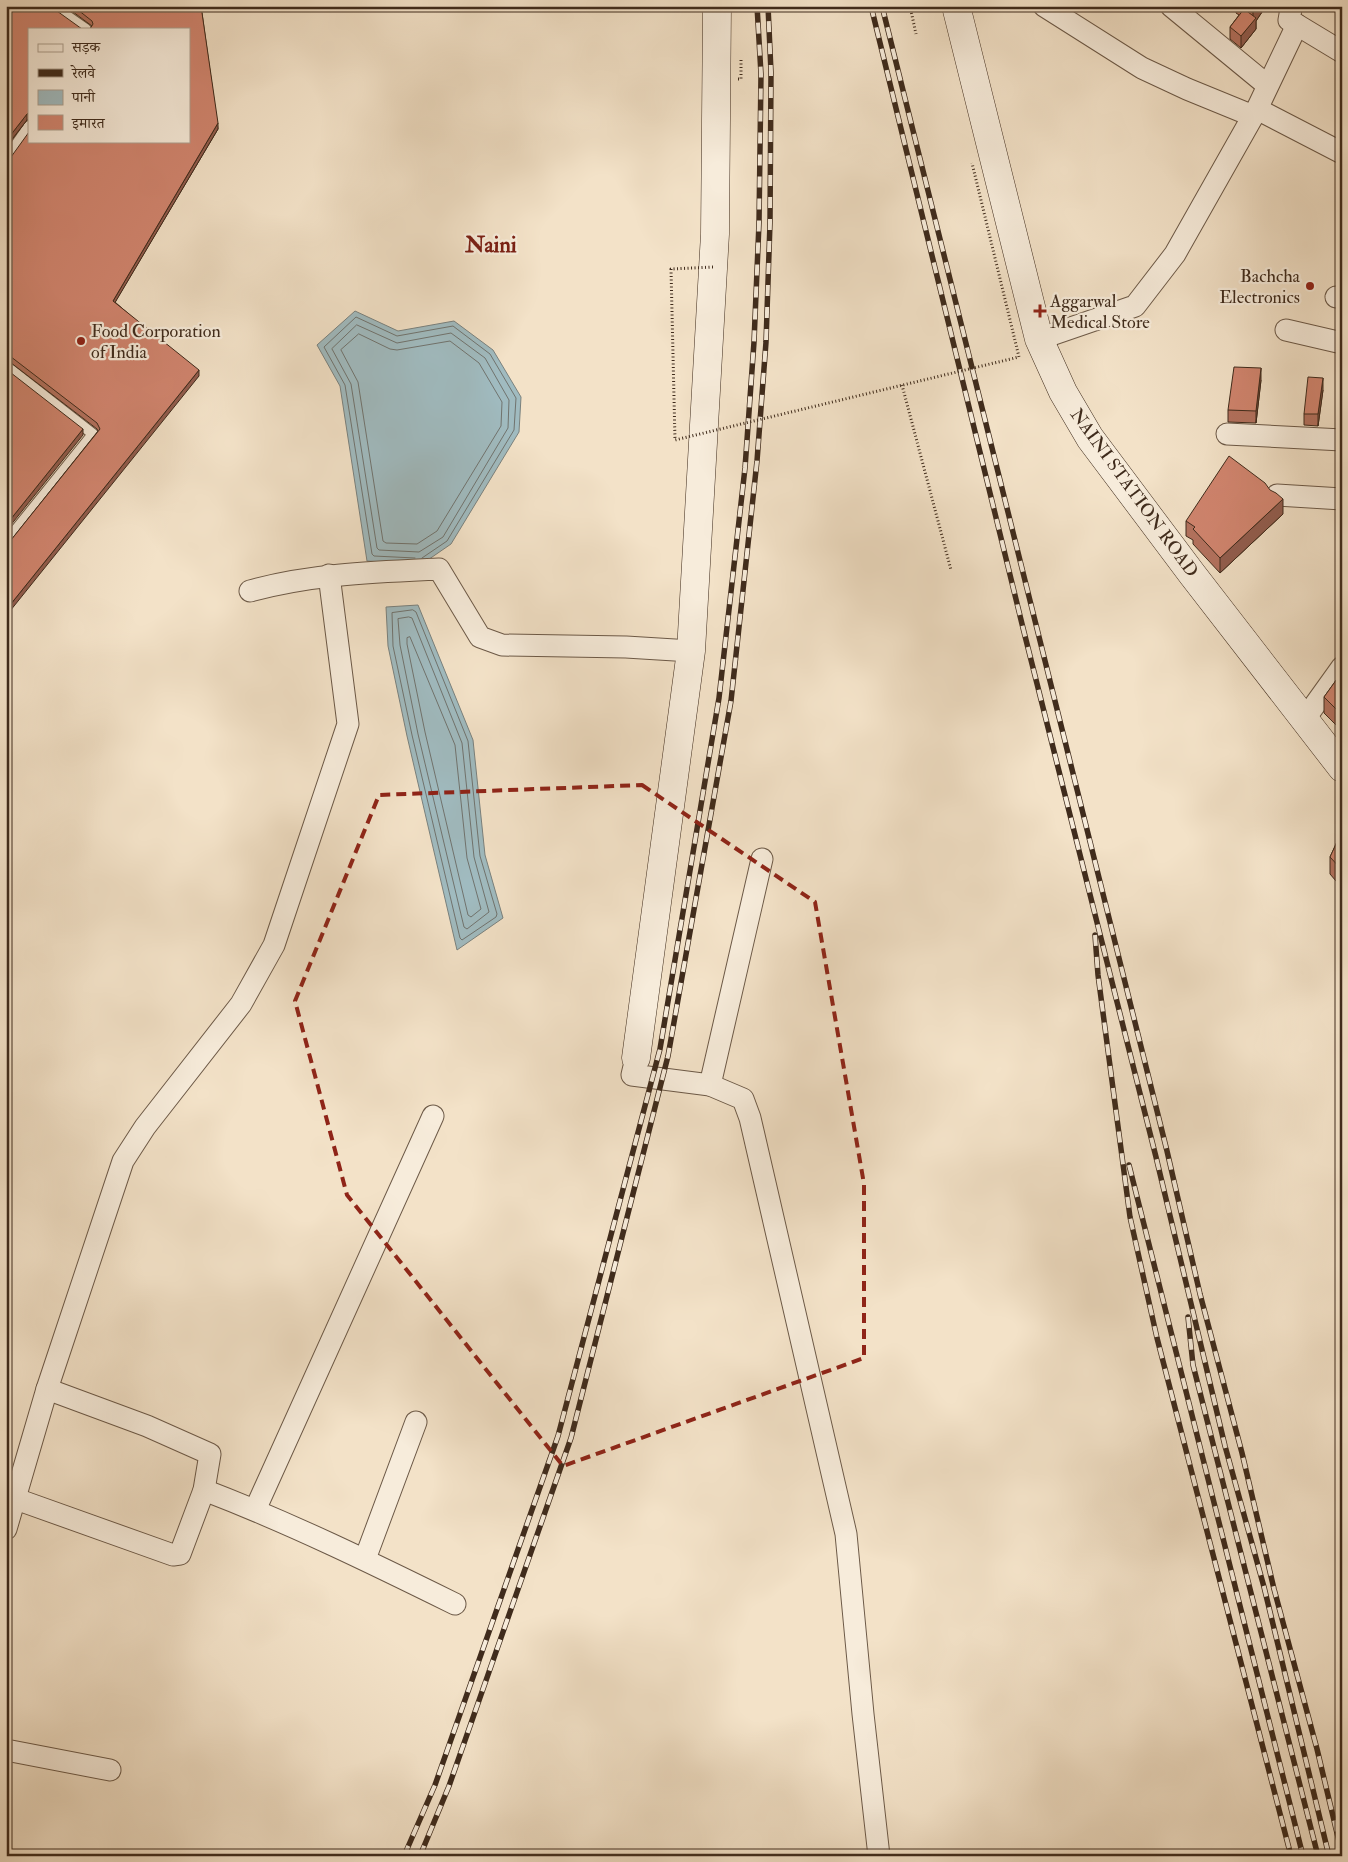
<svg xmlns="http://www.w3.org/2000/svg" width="1348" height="1862" viewBox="0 0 1348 1862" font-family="'IM FELL Double Pica','Noto Serif Devanagari',serif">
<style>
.water{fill:#a0bbc0;stroke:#79817e}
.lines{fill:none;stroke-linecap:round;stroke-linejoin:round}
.shore{stroke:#70736e;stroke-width:1}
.lane-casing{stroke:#6c5947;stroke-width:12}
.street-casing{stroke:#6c5947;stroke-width:23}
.secondary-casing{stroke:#3f2b1c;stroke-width:29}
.path{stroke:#3f2b1c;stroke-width:3;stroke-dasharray:1 2.5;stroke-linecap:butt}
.lane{stroke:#f7ecdb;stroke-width:10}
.street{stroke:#f7ecdb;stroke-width:21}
.secondary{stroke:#f7ecdb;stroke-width:28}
.rail-casing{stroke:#3f2b1c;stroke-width:5.5}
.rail{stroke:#f7ecdb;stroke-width:4;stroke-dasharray:11;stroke-linecap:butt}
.path-bridge{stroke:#3f2b1c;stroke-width:3;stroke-dasharray:1 2.5;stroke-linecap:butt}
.wall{fill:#b4725f;stroke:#3f2b1c}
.shaded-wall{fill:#925d4e;stroke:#3f2b1c}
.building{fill:#d1856f;stroke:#3f2b1c}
.marked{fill:none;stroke:#8f2418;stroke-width:4;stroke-dasharray:10 6;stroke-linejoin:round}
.poi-dot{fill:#8f2418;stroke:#f7ecdb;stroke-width:2}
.labels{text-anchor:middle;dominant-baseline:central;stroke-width:4.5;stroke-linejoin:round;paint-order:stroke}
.poi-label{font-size:18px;fill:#3f2b1c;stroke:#f7ecdb;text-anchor:start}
.street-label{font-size:18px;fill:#3f2b1c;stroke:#f7ecdb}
.district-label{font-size:22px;font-weight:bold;fill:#7a1f14;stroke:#f7ecdb}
</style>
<rect width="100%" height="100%" fill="#f3e2c8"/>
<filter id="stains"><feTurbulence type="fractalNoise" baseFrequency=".004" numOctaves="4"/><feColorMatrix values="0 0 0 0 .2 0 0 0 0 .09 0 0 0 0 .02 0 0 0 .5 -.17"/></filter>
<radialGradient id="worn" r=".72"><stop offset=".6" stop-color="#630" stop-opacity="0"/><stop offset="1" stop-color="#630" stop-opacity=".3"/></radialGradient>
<!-- water -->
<g class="water">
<polygon points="355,311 398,331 454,321 493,350 521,397 519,432 451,544 422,564 367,561 340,386 317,345"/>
<polygon points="418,605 473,740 485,855 503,918 457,950 407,736 388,646 386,607"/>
</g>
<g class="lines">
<!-- shore -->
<g class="shore">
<polygon points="357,325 397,343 451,333 485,358 509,400 508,428 443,537 419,552 379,550 377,548 351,384 332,349"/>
<polygon points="359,334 390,349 397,350 450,341 479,363 502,402 501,426 437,531 417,544 386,543 383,541 358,382 341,350"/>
<polyline points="415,558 374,556 372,554 345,385 324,347 356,317 397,336 453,326 490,354 516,398 514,430 447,541 422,558"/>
<polygon points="413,610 416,612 468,741 480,856 497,914 496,917 462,940 460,938 412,735 393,646 392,613"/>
<polygon points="409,617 412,618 462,743 474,857 489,912 467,929 464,927 418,734 400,645 398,619"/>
<polygon points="410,637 455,745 467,858 481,909 471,917 468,915 425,732 407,644 407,638"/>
</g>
<!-- lane casing -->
<g class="lane-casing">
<g id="lane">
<polyline points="53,6 86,29"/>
<polyline points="6,159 29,126"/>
<polyline points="6,366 93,434 6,542"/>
</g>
</g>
<!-- street casing -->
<g class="street-casing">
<g id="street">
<polyline points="1044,6 1142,68 1187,89 1253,116"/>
<polyline points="1171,6 1267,85"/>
<polyline points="1288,6 1291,9 1289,20 1342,52"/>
<polyline points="1257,109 1342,153"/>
<polyline points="1336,297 1342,298"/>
<polyline points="1286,330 1342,343"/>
<polyline points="1039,339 1135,306 1175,254 1257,109 1297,25"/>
<polyline points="1227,434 1342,440"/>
<polyline points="1277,495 1342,499"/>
<path d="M250 591C312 574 375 572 439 569L480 637 502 645 626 647 691 651"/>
<polyline points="1304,720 1342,667"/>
<polyline points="636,1058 632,1075 710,1085 762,859"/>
<polyline points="710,1085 743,1099 750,1118 846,1534 863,1714 879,1856"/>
<path d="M204 1490C290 1523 372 1563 455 1604"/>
<polyline points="16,1499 173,1555 180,1554 204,1490 210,1454 147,1426 47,1389"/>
<polyline points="255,1510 433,1116"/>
<polyline points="6,1529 47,1389 123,1161 145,1127 241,1004 274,945 348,724 329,575"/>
<polyline points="365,1559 416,1422"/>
<polyline points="6,1750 110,1770"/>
</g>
</g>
<!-- secondary casing -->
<g class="secondary-casing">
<g id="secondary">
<polyline points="956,6 1039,339 1063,392 1090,438 1192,574 1342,768"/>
<polyline points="636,1058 691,651 715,234 717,6"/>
</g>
</g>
<!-- path -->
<g class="path">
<polyline points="910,6 916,34"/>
<polyline points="738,79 741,79 741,59"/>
<polyline points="902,385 951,570"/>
</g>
<!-- lane -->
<use href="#lane" class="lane"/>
<!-- street -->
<use href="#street" class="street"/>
<!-- secondary -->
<use href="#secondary" class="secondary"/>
<!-- rail casing -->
<g class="rail-casing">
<g id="rail">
<polyline points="871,6 1023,628 1156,1157 1225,1446 1264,1587 1329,1856"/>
<polyline points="882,6 1167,1151 1200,1294 1242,1453 1274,1589 1317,1749 1342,1854"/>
<polyline points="1095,935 1098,975 1130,1217 1157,1338 1291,1856"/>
<polyline points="1129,1165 1303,1856"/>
<polyline points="1188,1317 1193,1365 1318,1856"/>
<polyline points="404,1856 435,1785 558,1436 660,1049 719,698 745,468 754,342 759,223 761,74 757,6"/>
<polyline points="420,1856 449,1786 571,1438 668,1056 731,701 757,461 766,342 770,223 771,72 768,6"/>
</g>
</g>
<!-- rail -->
<use href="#rail" class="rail"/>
<!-- path-bridge -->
<polyline class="path-bridge" points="713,267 671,269 675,440 1019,357 972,163"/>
</g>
<!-- wall -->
<g class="wall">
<polygon points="65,6 201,6 218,129 115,302 199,376 11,540 98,431 97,429 6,359 6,159 8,159 29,141 92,26"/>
<polygon points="1236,6 1266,6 1256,21 1256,29 1241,48 1230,39 1230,27 1239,15 1236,13"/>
<polygon points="29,29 29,119 27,120 6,147"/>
<polygon points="1261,380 1256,423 1228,422 1228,410"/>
<polygon points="1323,390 1318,426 1304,425 1304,414"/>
<polygon points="1283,514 1220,573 1193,544 1193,540 1186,536 1186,521"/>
<polygon points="1342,672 1342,731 1324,713 1324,697"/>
<polygon points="1342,831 1342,888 1330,874 1330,857"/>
</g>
<!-- shaded-wall -->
<g class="shaded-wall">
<polygon points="1258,6 1266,6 1256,21 1256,29 1241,48 1241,36 1253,21 1253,13"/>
<polygon points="27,114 27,120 6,147 6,141"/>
<polygon points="218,123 218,129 113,306 113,301"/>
<polygon points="1261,368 1261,380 1256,423 1256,411"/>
<polygon points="199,370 199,376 6,616 6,610"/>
<polygon points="1323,378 1323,390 1318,426 1318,414"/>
<polygon points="83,429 83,435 6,531 6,525"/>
<polygon points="1283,499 1283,514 1220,573 1220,558"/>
</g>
<!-- building -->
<g class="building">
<polygon points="6,6 50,6 82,29 29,29 29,113 27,114 6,141"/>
<polygon points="73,6 201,6 218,123 113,301 199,370 6,610 6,542 11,540 100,429 97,423 6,353 6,159 8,159 11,157 29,132 29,141 189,141 189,29 90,29 93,24 92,21"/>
<polygon points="1243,6 1258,6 1253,13"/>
<polygon points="1244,9 1256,18 1241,36 1230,27"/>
<polygon points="1234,367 1261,368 1256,411 1228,410"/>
<polygon points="6,369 83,429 6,525"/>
<polygon points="1308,377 1323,378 1318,414 1304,414"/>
<polygon points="1229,456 1265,483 1270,490 1276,493 1283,499 1220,558 1193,529 1195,527 1186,521"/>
<polygon points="1342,672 1342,715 1324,697"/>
<polygon points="1342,831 1342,870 1330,857"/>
</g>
<!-- marked area -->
<path class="marked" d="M642 785 815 902 864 1184V1358L563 1466 347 1195 295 1001 379 795Z"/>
<!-- markers -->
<g class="poi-dot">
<circle cx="1310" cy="286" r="5"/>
<path d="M1037.5 303.5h5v5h5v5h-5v5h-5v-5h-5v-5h5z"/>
<circle cx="81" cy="341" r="5"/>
</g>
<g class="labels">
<!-- poi labels -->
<g class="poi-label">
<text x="1300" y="276" text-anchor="end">Bachcha<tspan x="1300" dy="21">Electronics</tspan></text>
<text x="1050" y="301">Aggarwal<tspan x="1050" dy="21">Medical Store</tspan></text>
<text x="91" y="331">Food Corporation<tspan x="91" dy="21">of India</tspan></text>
</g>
<!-- street labels -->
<g class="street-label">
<text transform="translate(1134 493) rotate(54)">NAINI STATION ROAD</text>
</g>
<!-- district labels -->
<g class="district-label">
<text x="491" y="245">Naini</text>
</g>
</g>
<!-- margin -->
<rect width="1348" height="1862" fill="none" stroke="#f3e2c8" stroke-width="25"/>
<rect x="8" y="8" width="1333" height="1847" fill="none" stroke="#3f2b1c" stroke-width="2.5"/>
<rect x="12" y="12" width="1323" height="1837" fill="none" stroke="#3f2b1c"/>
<!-- legend -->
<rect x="28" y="28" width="162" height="115" fill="#f7ecdb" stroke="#ad9f8f"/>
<rect x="38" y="44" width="25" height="8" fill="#f7ecdb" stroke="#ad9f8f"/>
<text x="72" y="52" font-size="15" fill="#3f2b1c">सड़क</text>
<rect x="38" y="69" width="25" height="8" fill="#3f2b1c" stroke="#ad9f8f"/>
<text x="72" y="78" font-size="15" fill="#3f2b1c">रेलवे</text>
<rect x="38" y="90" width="25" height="15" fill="#a0bbc0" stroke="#ad9f8f"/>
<text x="72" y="102" font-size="15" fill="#3f2b1c">पानी</text>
<rect x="38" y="115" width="25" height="15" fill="#d1856f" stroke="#ad9f8f"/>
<text x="72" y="128" font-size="15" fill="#3f2b1c">इमारत</text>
<rect width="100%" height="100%" filter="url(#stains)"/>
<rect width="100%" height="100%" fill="url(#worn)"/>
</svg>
